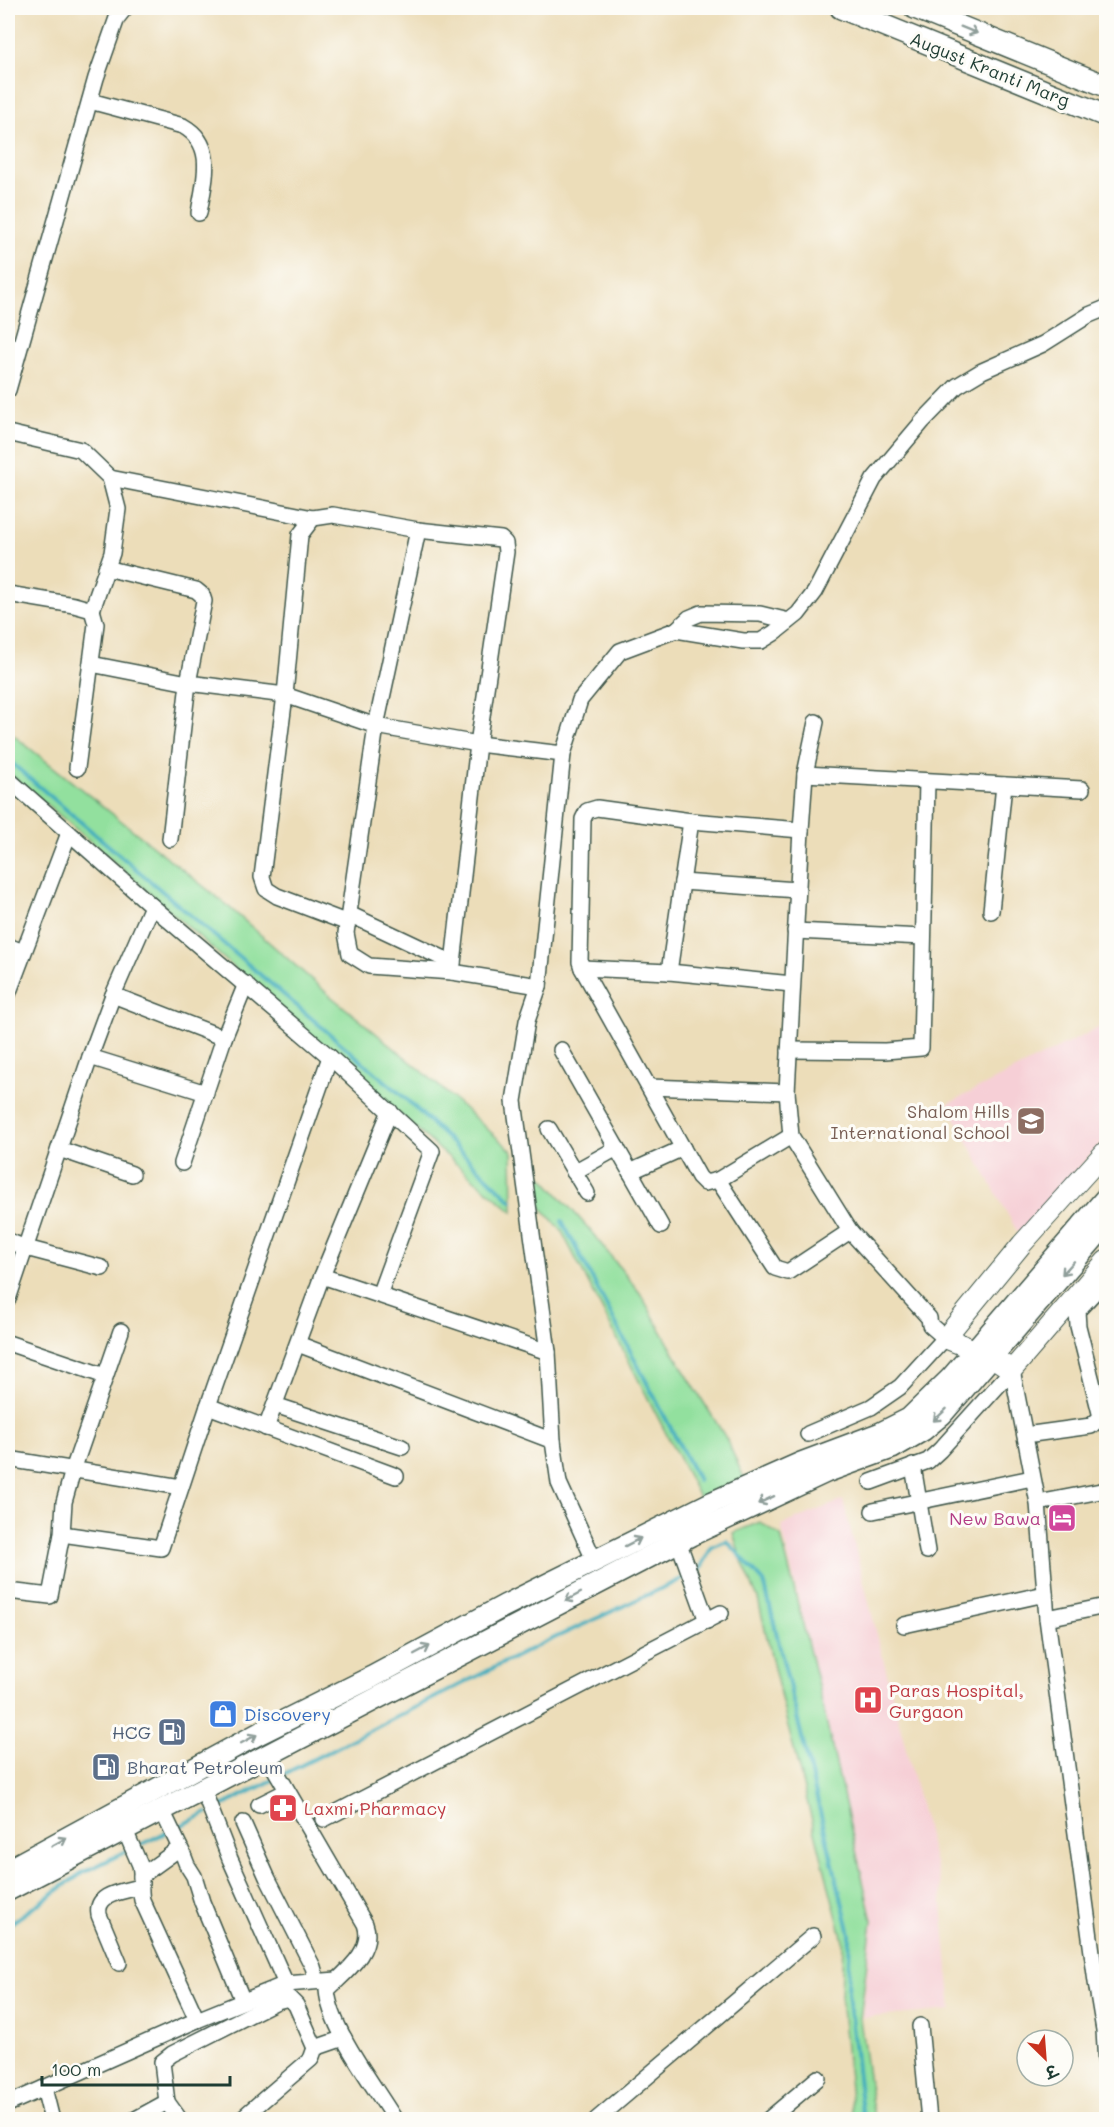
<svg xmlns="http://www.w3.org/2000/svg" width="1114" height="2127" viewBox="0 0 1114 2127" font-family="Mali,'Playpen Sans Deva',sans-serif">
<style>
.built{fill:#f6cfd6}
.green{fill:#92e09e;stroke:#588e69;stroke-width:1.5}
.lines{fill:none;stroke-linecap:round;stroke-linejoin:round}
.stream{stroke:#3fadbd;stroke-width:4}
.minor-casing{stroke:#3e5548;stroke-width:18}
.tertiary-casing{stroke:#3e5548;stroke-width:22}
.secondary-casing{stroke:#3e5548;stroke-width:24}
.minor{stroke:#fff;stroke-width:15}
.tertiary{stroke:#fff;stroke-width:20}
.secondary{stroke:#fff;stroke-width:21}
.oneway{stroke:#8f9e9a}
.labels{text-anchor:middle;dominant-baseline:central;stroke-width:6;stroke-linejoin:round;paint-order:stroke}
.street-label{font-size:18px;fill:#1f3d34;stroke:#fdfcf7}
.education-label{font-size:18px;fill:#785e54;stroke:#fdfcf7;text-anchor:end}
.hotel-label{font-size:18px;fill:#b23c85;stroke:#fdfcf7;text-anchor:end}
.health-label{font-size:18px;fill:#be3a42;stroke:#fdfcf7;text-anchor:start}
.shop-label{font-size:18px;fill:#366cbe;stroke:#fdfcf7;text-anchor:start}
.service-label{font-size:18px;fill:#4e5e75;stroke:#fdfcf7;text-anchor:end}
</style>
<rect width="100%" height="100%" fill="#fdfcf7"/>
<filter id="ink" filterUnits="userSpaceOnUse"><feTurbulence type="fractalNoise" baseFrequency=".0167" numOctaves="2"/><feDisplacementMap in="SourceGraphic" scale="12" xChannelSelector="R" yChannelSelector="G"/><feConvolveMatrix kernelMatrix="1 2 1 2 8 2 1 2 1" color-interpolation-filters="sRGB"/></filter>
<filter id="wash" filterUnits="userSpaceOnUse"><feTurbulence type="fractalNoise" baseFrequency=".008" numOctaves="4" result="noise"/><feDisplacementMap in="SourceGraphic" scale="24" xChannelSelector="R" yChannelSelector="G"/><feGaussianBlur stdDeviation="1.35" result="paint"/><feColorMatrix in="noise" values="0 0 0 0 0 0 0 0 0 0 0 0 0 0 0 0 0 1.4 0 .05"/><feComposite in="paint" operator="in"/></filter>
<g filter="url(#wash)">
<rect width="100%" height="100%" fill="#ecddb9"/>
<!-- built -->
<g class="built">
<polygon points="1106,1024 1106,1138 1019,1235 947,1104"/>
<polygon points="843,1500 940,1883 952,2010 862,2018 873,1919 781,1525"/>
</g>
<!-- green -->
<g class="green">
<path d="M8 731 222 901 328 994 422 1071 512 1151 513 1212C342 1069 180 914 8 772Z"/>
<polygon points="529,1162 589,1229 640,1293 683,1369 726,1438 744,1478 700,1499 561,1230 531,1196"/>
<polygon points="760,1522 781,1536 816,1677 872,1920 860,2019 874,2119 853,2119 841,1998 843,1941 785,1715 758,1599 742,1561 733,1533"/>
</g>
<g class="lines">
<!-- stream -->
<g class="stream">
<polyline points="8,760 405,1098 512,1201"/>
<polyline points="562,1221 698,1480"/>
<polyline points="693,1573 699,1571 712,1547 727,1541 764,1582 850,1934 848,1992 863,2120"/>
<polyline points="284,1774 535,1647 686,1577"/>
<polyline points="214,1810 277,1778"/>
<polyline points="174,1829 207,1813"/>
<polyline points="136,1847 167,1832"/>
<polyline points="8,1925 82,1873 129,1850"/>
</g>
</g>
</g>
<g filter="url(#ink)">
<g class="lines">
<!-- minor casing -->
<g class="minor-casing">
<g id="minor">
<path d="M90 101 183 126C217 145 204 181 199 213"/>
<polyline points="8,390 96,78 117,18 125,8"/>
<polyline points="8,433 81,450 110,478 118,509 112,553 92,610"/>
<polyline points="110,478 313,518"/>
<polyline points="418,530 376,726 346,933 350,954 369,966 452,972 539,986"/>
<polyline points="106,568 196,590 202,595 204,601 188,683 170,839"/>
<polyline points="8,594 74,605 92,610 96,624 77,768"/>
<polyline points="676,630 689,618 701,613 760,614 789,621"/>
<polyline points="91,664 188,683 285,695 376,726 478,744 563,754"/>
<polyline points="805,774 1082,789"/>
<polyline points="8,779 152,906 330,1057 432,1151 379,1295"/>
<polyline points="682,882 797,890"/>
<polyline points="991,911 1004,785"/>
<polyline points="349,914 453,963"/>
<polyline points="348,923 277,896 266,889 262,877 285,695 300,535 313,518 333,515 418,530 501,539 505,543 506,552 478,744 452,972"/>
<polyline points="795,931 923,937"/>
<polyline points="8,946 23,952"/>
<polyline points="582,968 669,972 792,984"/>
<polyline points="669,972 691,821"/>
<polyline points="8,994 69,833"/>
<polyline points="113,995 224,1038"/>
<polyline points="561,1050 661,1226"/>
<polyline points="789,1050 885,1051 921,1048 927,781"/>
<polyline points="90,1057 206,1093"/>
<polyline points="649,1087 787,1092"/>
<polyline points="549,1129 587,1193"/>
<polyline points="791,1136 718,1180 705,1183 699,1177 582,968 580,962 583,819 587,811 597,808 691,821 801,830"/>
<polyline points="59,1149 132,1174"/>
<polyline points="182,1163 224,1038 246,984"/>
<polyline points="574,1172 617,1148"/>
<polyline points="630,1172 683,1148"/>
<polyline points="718,1180 775,1268 788,1272 850,1231"/>
<polyline points="8,1241 26,1248 102,1268"/>
<polyline points="322,1276 548,1352"/>
<polyline points="8,1299 90,1057 113,995 152,906"/>
<polyline points="8,1343 105,1376"/>
<polyline points="298,1344 553,1441"/>
<polyline points="1012,1370 1038,1503 1047,1618 1096,1982 1104,2030 1106,2065"/>
<polyline points="275,1405 402,1447"/>
<polyline points="208,1406 396,1476"/>
<polyline points="266,1428 322,1276 390,1111"/>
<polyline points="808,1434 871,1407 900,1387 945,1338 930,1325 929,1318 850,1231 791,1136 787,1092 801,830 805,774 816,722"/>
<polyline points="1025,1435 1091,1426 1101,1417 1078,1326 1077,1311 1106,1280"/>
<polyline points="8,1459 181,1487"/>
<polyline points="913,1466 927,1551"/>
<polyline points="871,1482 928,1461 940,1450 1012,1370"/>
<polyline points="1038,1503 1106,1490"/>
<polyline points="873,1511 1032,1478"/>
<polyline points="62,1534 161,1548 208,1406 330,1057"/>
<polyline points="678,1541 707,1621"/>
<polyline points="595,1562 559,1483 553,1441 548,1352 514,1101 527,1021 539,986 563,754 580,700 620,651 676,630 743,641 761,641 774,633 798,614 815,592 874,479 923,421 957,386 982,371 1043,344 1089,315 1106,308"/>
<polyline points="8,1591 50,1596 62,1534 64,1502 73,1470 121,1331"/>
<polyline points="1047,1618 1106,1606"/>
<polyline points="904,1625 1045,1594"/>
<path d="M271 1753 273 1766 365 1924C375 1951 344 1973 327 1990 330 2029 374 2085 395 2120"/>
<polyline points="202,1787 230,1859 286,1984"/>
<polyline points="259,1805 287,1791"/>
<polyline points="161,1808 182,1852 187,1865 194,1876 202,1902 243,2001"/>
<polyline points="324,1819 721,1613"/>
<polyline points="243,1823 267,1877 313,1967 317,1981"/>
<path d="M124 1828 140 1865C143 1877 139 1885 142 1900L197 2020"/>
<polyline points="141,1876 180,1848"/>
<path d="M119 1963 99 1915C95 1893 122 1892 139 1887"/>
<polyline points="920,2026 929,2120"/>
<polyline points="44,2088 52,2120"/>
<polyline points="167,2102 180,2120"/>
<polyline points="8,2104 197,2020 286,1984 337,1980"/>
<polyline points="134,2120 167,2102 162,2062 172,2054 277,2001 289,1998 296,2005 315,2048"/>
<polyline points="240,2120 311,2059 315,2048 344,2038"/>
<polyline points="596,2120 813,1936"/>
<polyline points="768,2120 818,2078"/>
</g>
</g>
<!-- tertiary casing -->
<g class="tertiary-casing">
<polyline id="tertiary" points="1106,1151 1022,1244 945,1338 992,1357 1012,1370 1106,1261"/>
</g>
<!-- secondary casing -->
<g class="secondary-casing">
<g id="secondary">
<polyline points="841,8 1106,116"/>
<polyline points="915,8 1106,86"/>
<polyline points="8,1870 260,1733 372,1677 504,1606 713,1502 801,1463 881,1433 909,1419 951,1378 1106,1198"/>
<polyline points="8,1890 691,1535 826,1472 892,1448 923,1430 942,1414 1106,1224"/>
</g>
</g>
<!-- minor -->
<use href="#minor" class="minor"/>
<!-- tertiary -->
<use href="#tertiary" class="tertiary"/>
<!-- secondary -->
<use href="#secondary" class="secondary"/>
</g>
<!-- one-way arrows -->
<defs><path id="oneway-shaft" d="M-6 0H5M1.5-3L5.5 0L1.5 3" fill="none" stroke-width="1.6" stroke-linecap="round" stroke-linejoin="round" transform="scale(1.5)"/></defs>
<g class="oneway">
<use href="#oneway-shaft" transform="translate(969 30) rotate(22)"/>
<use href="#oneway-shaft" transform="translate(1068 1268) rotate(132)"/>
<use href="#oneway-shaft" transform="translate(940 1415) rotate(137)"/>
<use href="#oneway-shaft" transform="translate(766 1500) rotate(155)"/>
<use href="#oneway-shaft" transform="translate(633 1542) rotate(-27)"/>
<use href="#oneway-shaft" transform="translate(573 1597) rotate(152)"/>
<use href="#oneway-shaft" transform="translate(422 1650) rotate(-28)"/>
<use href="#oneway-shaft" transform="translate(249 1739) rotate(-28)"/>
<use href="#oneway-shaft" transform="translate(59 1842) rotate(-29)"/>
</g>
</g>
<!-- icons -->
<defs>
<g id="school-square" transform="scale(1.5)"><rect x="-9" y="-9" width="18" height="18" rx="4" fill="#8d6e63" stroke="#fdfcf7"/><path d="M0-5L7-2L0 1L-7-2ZM-4 1L0 2.5L4 1V4Q0 6-4 4Z" fill="#fff"/></g>
<g id="hotel-square" transform="scale(1.5)"><rect x="-9" y="-9" width="18" height="18" rx="4" fill="#d1479c" stroke="#fdfcf7"/><path d="M-6-4.5h1.5V1H6V5H4.5V3h-9V5H-6ZM-4 0a1.8 1.8 0 1 1 3.6 0ZM.5 0V-2.5h3Q6-2.5 6 0Z" fill="#fff"/></g>
<g id="hospital-square" transform="scale(1.5)"><rect x="-9" y="-9" width="18" height="18" rx="4" fill="#e0444e" stroke="#fdfcf7"/><path d="M-5-5h3v3.5h4V-5h3V5h-3V1.5h-4V5h-3Z" fill="#fff"/></g>
<g id="shop-square" transform="scale(1.5)"><rect x="-9" y="-9" width="18" height="18" rx="4" fill="#3f7fe0" stroke="#fdfcf7"/><path d="M-5-2.5h2.3a2.7 3.5 0 0 1 5.4 0H5L5.5 6h-11ZM-1.5-2.5h3a1.5 2.3 0 0 0-3 0Z" fill="#fff"/></g>
<g id="fuel-square" transform="scale(1.5)"><rect x="-9" y="-9" width="18" height="18" rx="4" fill="#5c6f8a" stroke="#fdfcf7"/><path d="M-5.5-6h7V0h2V4h1.3V-2.5L3-4.5l.8-.8L6-3V5H2.5V1h-1V6h-7ZM-4.2-4.7v3.2H.2V-4.7Z" fill="#fff"/></g>
<g id="pharmacy-square" transform="scale(1.5)"><rect x="-9" y="-9" width="18" height="18" rx="4" fill="#e0444e" stroke="#fdfcf7"/><path d="M-2-6h4v4h4v4h-4v4h-4v-4h-4v-4h4Z" fill="#fff"/></g>
</defs>
<g fill-rule="evenodd">
<use href="#school-square" x="1031" y="1121"/>
<use href="#hotel-square" x="1062" y="1518"/>
<use href="#hospital-square" x="868" y="1700"/>
<use href="#shop-square" x="223" y="1714"/>
<use href="#fuel-square" x="172" y="1732"/>
<use href="#fuel-square" x="106" y="1767"/>
<use href="#pharmacy-square" x="283" y="1808"/>
</g>
<g class="labels">
<!-- street labels -->
<g class="street-label">
<text transform="translate(990 69) rotate(22)">August Kranti Marg</text>
</g>
<!-- education labels -->
<g class="education-label">
<text x="1010" y="1111">Shalom Hills<tspan x="1010" dy="21">International School</tspan></text>
</g>
<!-- hotel labels -->
<g class="hotel-label">
<text x="1041" y="1518">New Bawa</text>
</g>
<!-- health labels -->
<g class="health-label">
<text x="889" y="1690">Paras Hospital,<tspan x="889" dy="21">Gurgaon</tspan></text>
<text x="304" y="1808">Laxmi Pharmacy</text>
</g>
<!-- shop labels -->
<g class="shop-label">
<text x="244" y="1714">Discovery</text>
</g>
<!-- service labels -->
<g class="service-label">
<text x="151" y="1732">HCG</text>
<text x="127" y="1767" text-anchor="start">Bharat Petroleum</text>
</g>
</g>
<!-- margin -->
<rect width="1114" height="2127" fill="none" stroke="#fdfcf7" stroke-width="30"/>
<!-- north arrow -->
<g transform="translate(1045 2058) rotate(155)"><circle r="28" fill="#fdfcf7" stroke="#a4b0a9" stroke-width="1.5"/>
<path d="M0-4.5L10 22L0 15L-10 22Z" fill="#c8321e"/>
<text y="-9" font-size="16" font-weight="bold" text-anchor="middle" fill="#1f3d34">उ</text>
</g>
<!-- scale -->
<path d="M42 2076v9h188v-9" fill="none" stroke="#1f3d34" stroke-width="3"/>
<text x="51" y="2076" font-size="18" fill="#1f3d34" stroke="#fdfcf7" stroke-width="4.5" paint-order="stroke">100 m</text>
</svg>
